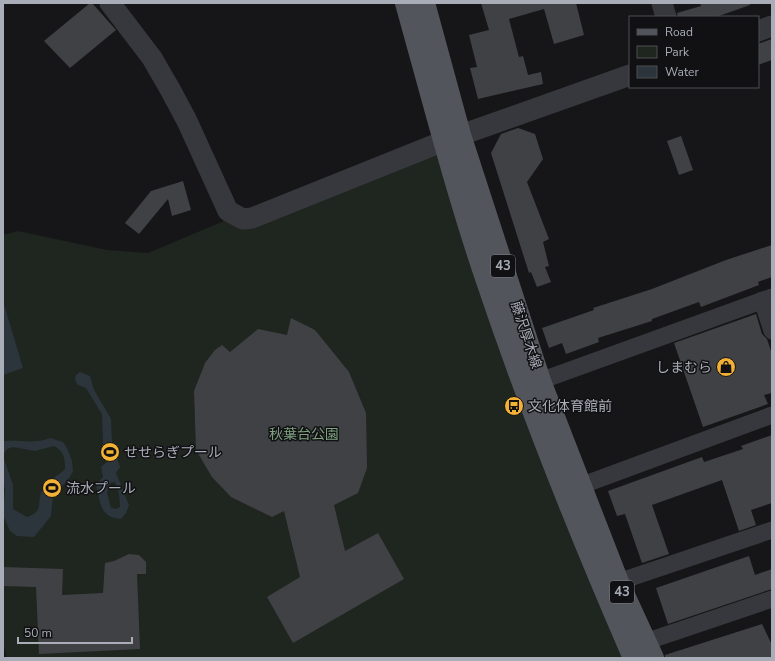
<svg xmlns="http://www.w3.org/2000/svg" width="775" height="661" viewBox="0 0 775 661" font-family="'Nunito Sans','Noto Sans JP',sans-serif">
<style>
.green{fill:#1e261f}
.water{fill:#2c353c;fill-rule:evenodd}
.building{fill:#404145}
.lines{fill:none;stroke-linecap:round;stroke-linejoin:round}
.minor{stroke:#37383d;stroke-width:17}
.tertiary{stroke:#37383d;stroke-width:21}
.primary{stroke:#53555c;stroke-width:22}
.labels{text-anchor:middle;dominant-baseline:central;stroke-width:3;stroke-linejoin:round;paint-order:stroke}
.shield{fill:#111113;stroke:#7b7e86;stroke-width:1}
.shield-label{font-size:13px;font-weight:bold;fill:#a8adb8}
.street-label{font-size:14px;fill:#a8adb8;stroke:#111113}
.poi-label{font-size:14px;fill:#a8adb8;stroke:#111113;text-anchor:start}
.park-label{font-size:14px;fill:#7fa381;stroke:#111113}
</style>
<rect width="100%" height="100%" fill="#161618"/>
<!-- green -->
<polygon class="green" points="444,141 634,658 7,658 3,645 3,235 18,231 107,250 148,253 236,216"/>
<!-- water -->
<g class="water">
<polygon points="3,301 23,368 3,375"/>
<path d="M80 372 90 376 94 390 111 419 112 442 120 467 116 473 129 505 126 513 121 519C99 517 101 503 96 485L103 477 101 467 108 461 103 443 102 414 86 388 78 385 75 380 76 375ZM115 482 119 493 120 507 116 509 111 508 107 493 110 483Z"/>
<path d="M50 438 63 442 67 448 72 461 73 471 68 480 53 495 51 516 34 537 17 536 10 531 3 515 5 489 3 482V456L13 485V509L27 517C45 511 36 503 42 490 45 481 59 476 65 469 65 459 64 451 54 446L35 451 13 447 7 449 3 455V442L5 441C21 440 35 444 50 438Z"/>
</g>
<!-- building -->
<g class="building">
<polygon points="90,3 92,3 116,30 70,68 44,41"/>
<polygon points="481,3 576,3 584,35 554,44 544,9 509,19 519,57 523,56 528,75 541,72 543,84 478,99 470,68 477,67 469,35 489,30"/>
<polygon points="700,3 750,3 750,5 716,17 678,17 677,13 701,6"/>
<polygon points="772,39 772,60 758,65 758,44"/>
<polygon points="518,128 535,134 543,159 527,182 549,239 543,242 549,266 545,267 551,282 537,287 531,272 529,273 491,153 501,134"/>
<polygon points="681,136 693,170 679,175 667,141"/>
<polygon points="183,181 191,210 172,216 168,199 139,234 125,223 151,191"/>
<polygon points="772,245 772,277 758,282 759,285 701,307 699,302 652,319 652,321 598,338 599,342 566,354 562,343 549,348 542,328 594,310 593,308 652,289 726,260"/>
<polygon points="756,314 762,334 767,339 772,354 772,393 764,395 768,404 703,427 674,343"/>
<polygon points="291,318 315,330 349,372 366,413 367,468 358,493 334,505 345,551 378,533 404,579 293,643 267,597 300,577 284,511 272,517 231,497 212,477 196,450 194,391 205,363 215,350 222,345 230,352 258,329 287,335"/>
<polygon points="772,435 772,503 751,510 756,525 739,531 722,480 652,505 669,554 642,563 625,514 617,516 608,491 702,457 704,462 743,449 741,446"/>
<polygon points="129,554 139,555 146,562 146,574 137,574 140,649 39,654 36,587 3,586 3,567 63,569 62,595 103,593 105,563 114,561"/>
<polygon points="749,556 755,575 772,569 772,589 668,624 656,588"/>
<polygon points="762,624 772,645 772,658 665,658 665,655"/>
</g>
<g class="lines">
<!-- minor -->
<g class="minor">
<polyline points="762,300 772,331"/>
<polyline points="540,381 772,297"/>
<polyline points="580,486 772,415"/>
<polyline points="618,582 772,530"/>
<polyline points="645,642 772,599"/>
</g>
<!-- tertiary -->
<g class="tertiary">
<polyline points="110,3 152,58 171,91 187,121 228,211 243,219 252,218 444,141 630,75"/>
<polyline points="662,3 666,17"/>
<polyline points="758,31 772,26"/>
</g>
<!-- primary -->
<g class="primary">
<path d="M406 3C432 96 456 190 487 281 530 409 580 534 634 658"/>
<polyline points="424,3 460,135 540,381 618,582 653,658"/>
</g>
</g>
<!-- icons -->
<defs>
<g id="shop-disc" transform="scale(1)"><circle r="9.5" fill="#f2b134" stroke="#111113"/><path d="M-5-2.5h2.3a2.7 3.5 0 0 1 5.4 0H5L5.5 6h-11ZM-1.5-2.5h3a1.5 2.3 0 0 0-3 0Z" fill="#111"/></g>
<g id="bus-disc" transform="scale(1)"><circle r="9.5" fill="#f2b134" stroke="#111113"/><path d="M-5-6H5V4H4V6H2V4H-2V6H-4V4H-5ZM-3.5-4V0h7V-4ZM-3.5 1.2v1.5H-2V1.2ZM2 1.2v1.5H3.5V1.2Z" fill="#111"/></g>
<g id="stadium-disc" transform="scale(1)"><circle r="9.5" fill="#f2b134" stroke="#111113"/><path d="M0-5a6.5 5 0 1 0 0 10a6.5 5 0 1 0 0-10ZM-3.5-1.8h7v3.6h-7Z" fill="#111"/></g>
</defs>
<g fill-rule="evenodd">
<use href="#shop-disc" x="726" y="367"/>
<use href="#bus-disc" x="514" y="406"/>
<use href="#stadium-disc" x="110" y="452"/>
<use href="#stadium-disc" x="52" y="488"/>
</g>
<g class="labels">
<!-- shield labels -->
<g class="shield">
<rect x="491" y="255" width="24" height="22" rx="3"/>
<rect x="610" y="581" width="24" height="22" rx="3"/>
</g>
<g class="shield-label">
<text x="503" y="266">43</text>
<text x="622" y="592">43</text>
</g>
<!-- street labels -->
<g class="street-label">
<text transform="translate(526 335) rotate(72)">藤沢厚木線</text>
</g>
<!-- poi labels -->
<g class="poi-label">
<text x="712" y="367" text-anchor="end">しまむら</text>
<text x="528" y="406">文化体育館前</text>
<text x="124" y="452">せせらぎプール</text>
<text x="66" y="488">流水プール</text>
</g>
<!-- park labels -->
<g class="park-label">
<text x="304" y="434">秋葉台公園</text>
</g>
</g>
<!-- border -->
<rect width="775" height="661" fill="none" stroke="#a8adb8" stroke-width="8"/>
<!-- legend -->
<rect x="629" y="16" width="130" height="72" fill="#111113" stroke="#4d4f55"/>
<rect x="637" y="29" width="20" height="6" fill="#53555c" stroke="#4d4f55"/>
<text x="665" y="36" font-size="12" fill="#a8adb8">Road</text>
<rect x="637" y="46" width="20" height="12" fill="#1e261f" stroke="#4d4f55"/>
<text x="665" y="56" font-size="12" fill="#a8adb8">Park</text>
<rect x="637" y="66" width="20" height="12" fill="#2c353c" stroke="#4d4f55"/>
<text x="665" y="76" font-size="12" fill="#a8adb8">Water</text>
<!-- scale -->
<path d="M18 637v6h114v-6" fill="none" stroke="#a8adb8" stroke-width="2"/>
<text x="24" y="637" font-size="12" fill="#a8adb8" stroke="#111113" stroke-width="3" paint-order="stroke">50 m</text>
</svg>
